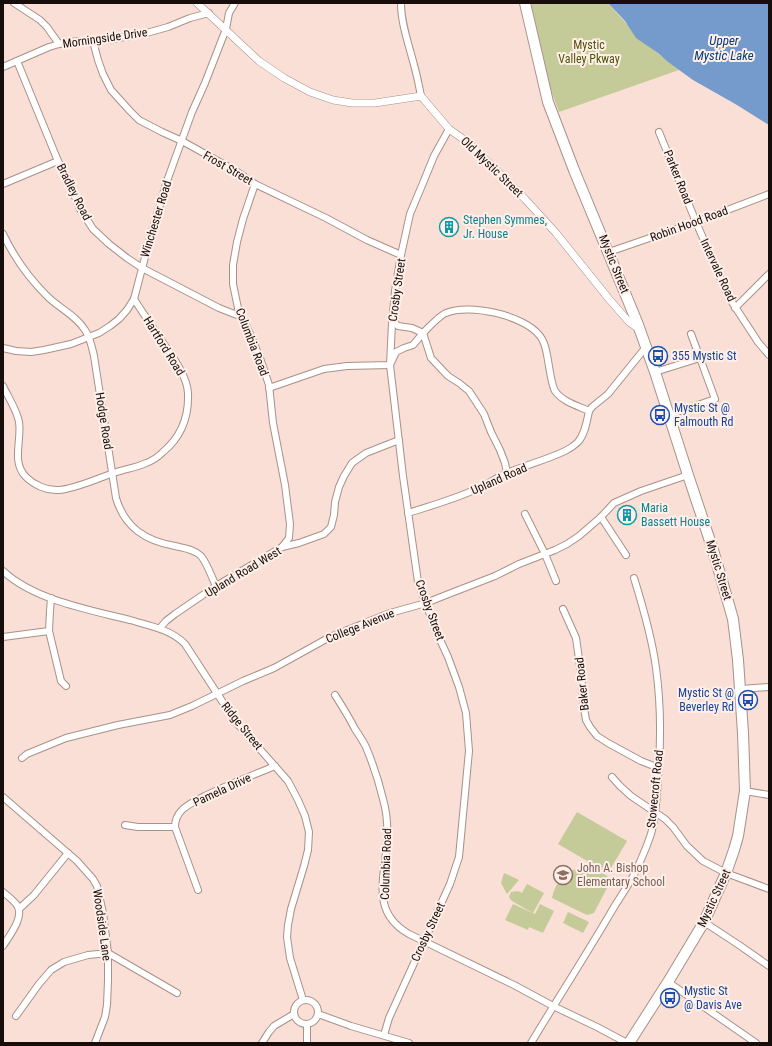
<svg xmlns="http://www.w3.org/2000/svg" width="772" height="1046" viewBox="0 0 772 1046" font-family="'Roboto Condensed',sans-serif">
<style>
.green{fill:#c4ca98}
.water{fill:#759bcc}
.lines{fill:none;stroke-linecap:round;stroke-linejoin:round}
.minor-casing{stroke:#a89187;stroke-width:8}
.tertiary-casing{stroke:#a89187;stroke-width:8}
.trunk-casing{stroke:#a89187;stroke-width:12}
.minor{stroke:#fff;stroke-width:6}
.tertiary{stroke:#fff;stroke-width:7}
.trunk{stroke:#fff;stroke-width:10}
.labels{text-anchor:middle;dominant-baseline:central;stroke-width:4;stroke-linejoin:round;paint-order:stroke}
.street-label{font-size:12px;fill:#170e0b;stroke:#ffefe9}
.park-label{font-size:12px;fill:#4f5409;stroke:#ffefe9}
.culture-label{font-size:12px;fill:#0d838f;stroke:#ffefe9;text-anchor:start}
.transit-label{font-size:12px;fill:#164399;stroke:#ffefe9;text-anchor:start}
.education-label{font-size:12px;fill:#785e54;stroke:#ffefe9;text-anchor:start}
.water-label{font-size:13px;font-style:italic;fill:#063b77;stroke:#ffefe9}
</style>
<rect width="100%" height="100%" fill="#f9dfd5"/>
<!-- green -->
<g class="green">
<path d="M531 3H608C629 28 653 51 679 70L559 112 547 79Z"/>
<polygon points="577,812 627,841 608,873 558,844"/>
<path d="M580 868C593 867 602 871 611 880L594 913 587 915 552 898C555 882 565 871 580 868Z"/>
<polygon points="504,873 519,880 507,894 501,883"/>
<polygon points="527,884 544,893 533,913 512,901 509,897 511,892 518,891 522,893"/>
<polygon points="513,904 535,914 540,904 554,911 543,933 529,927 528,930 505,920"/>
<polygon points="568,912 589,922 583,933 563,923"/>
</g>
<!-- water -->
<polygon class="water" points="608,3 769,3 769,125 737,105 693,80 668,62 658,53 636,38 625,21"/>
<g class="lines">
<!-- minor casing -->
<g class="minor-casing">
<g id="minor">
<polyline points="14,3 40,20 47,27 59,44"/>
<path d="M401 3C401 24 409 45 414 65 417 75 419 86 421 96"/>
<polyline points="93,41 98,60 103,74 111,90 130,111 139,120 162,132 182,141 236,171 255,184 326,218 367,240 401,255"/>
<polyline points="17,61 58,161 69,182 80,209 93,229 109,244 127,258 142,268 219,308 242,317"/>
<polyline points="3,67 49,47 59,44 68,42 112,39 143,34 168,27 190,18 209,13"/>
<polyline points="659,132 696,222 728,296 758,342 769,355"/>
<polyline points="3,184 58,161"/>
<polyline points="255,184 243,219 237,242 233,265 233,284 239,313 246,325 260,358 269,385 273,423 285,485 290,524 289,538 282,547"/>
<path d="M3 234C14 257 28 277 46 295 57 307 76 315 85 330 90 337 92 347 94 356L116 498C125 528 146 541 175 546 183 548 194 549 201 556 207 563 212 578 216 586"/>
<polyline points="609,252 696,222 769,194"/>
<polyline points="735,308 769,274"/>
<path d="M392 320 398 326 412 328 423 333C428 328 440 315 446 313 469 303 524 315 540 336 544 341 546 349 547 355 549 364 551 384 555 391 563 402 578 406 589 411L592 407 608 394 646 347"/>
<polyline points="691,334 700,358"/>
<polyline points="3,348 16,351 31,352 44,350 71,344 99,333 110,326 119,319 127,310 134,299 149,242 167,181 192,112 205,83 226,29 229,13 235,3"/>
<polyline points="655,372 700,358 715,399 669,415"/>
<path d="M3 386C8 397 17 410 19 422 22 440 11 462 26 477 34 485 47 491 59 490 75 489 98 478 114 473 124 469 136 468 146 463 152 461 158 457 163 452 181 437 189 416 188 393 187 374 169 352 159 337 151 324 142 312 134 299"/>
<polyline points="269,388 324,369 347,366 390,365 396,352 404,348 413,345 423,333 431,358 448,376 459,383 469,391 484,414 491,432 500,450 505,463 507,473"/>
<path d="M408 513C433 505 459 498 483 486 491 482 499 476 507 473 526 465 546 460 565 451 569 449 574 446 578 442 585 434 587 421 589 411"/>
<polyline points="525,514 545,554 556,581"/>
<polyline points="601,517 626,555"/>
<path d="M3 571C34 600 90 610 130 620 150 626 170 629 185 644L235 721 288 781 298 800 305 816 309 832 308 850 304 866 291 909 288 925 287 937 290 958 303 1000"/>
<polyline points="51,598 50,611 49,631 61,681 66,686"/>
<polyline points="563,609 576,638 581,673 584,708 586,720 590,727 597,736 608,743 641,761 659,768"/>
<polyline points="160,628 166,621 175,614 216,586 282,547 299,543 324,534 331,527 334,515 335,502 339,487 344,476 352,463 366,453 399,440"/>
<polyline points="3,637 49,631"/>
<polyline points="741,689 769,687"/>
<path d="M335 695C342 706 349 717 355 729 359 735 363 741 366 747 373 764 379 782 383 799 387 813 388 827 387 841 385 877 370 912 409 934L514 985 553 1006 597 1027 627 1043"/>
<polyline points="22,758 27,754 66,738 118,725 170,715 192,706 243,681 274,668 330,637 390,613 426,603 446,595 495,576 519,564 555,550 567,544 579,536 601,517 614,503 641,491 688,475"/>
<polyline points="612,777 620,786 631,796 665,819 673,827 687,846 703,861 726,873 769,889"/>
<polyline points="745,791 769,795"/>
<polyline points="3,797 77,861 93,879 97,886 103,913 108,953 108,981 107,1005 105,1017 95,1043"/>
<polyline points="125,825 138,827 175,827"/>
<path d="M198 890 175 827C175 820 177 815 182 810 189 803 199 799 209 794 230 784 253 775 275 766"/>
<path d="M3 892C8 896 14 901 17 905 25 917 9 936 3 946"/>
<polyline points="19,909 34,895 68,853"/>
<polyline points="704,922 739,945 769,966"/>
<polyline points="668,982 756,1043"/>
<circle cx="306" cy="1012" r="12"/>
<polyline points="318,1014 351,1026 409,1043"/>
<polyline points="16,1016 39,984 51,970 64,962 88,955 108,953 177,993"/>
<polyline points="307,1024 307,1043"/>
<polyline points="384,1035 389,1018 450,884 459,857 469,751 466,713 459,687 448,657 436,631 418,582 403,476 390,365 392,323 395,291 401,255 410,214 423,183 434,156 449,129"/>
<polyline points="262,1043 269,1032 274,1026 294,1014"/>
<path d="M531 1043C557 1000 584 958 610 914 620 896 632 882 640 862 644 853 648 843 651 834 656 816 657 796 658 777 661 741 661 704 656 668 652 637 643 607 634 578"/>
</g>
</g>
<!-- tertiary casing -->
<g class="tertiary-casing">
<polyline id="tertiary" points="197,3 259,61 284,78 310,92 333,100 352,103 375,103 421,96 449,129 470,144 525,199 556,233 609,299 629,322 639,329"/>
</g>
<!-- trunk casing -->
<g class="trunk-casing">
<polyline id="trunk" points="525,3 542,76 548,102 574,170 637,322 655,372 688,475 713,550 733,619 738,660 743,733 745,791 738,836 734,850 726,873 704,922 668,982 629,1043"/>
</g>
<!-- minor -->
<use href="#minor" class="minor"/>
<!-- tertiary -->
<use href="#tertiary" class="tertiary"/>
<!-- trunk -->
<use href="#trunk" class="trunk"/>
</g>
<!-- icons -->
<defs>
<g id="building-ring" transform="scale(1)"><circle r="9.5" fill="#ffefe9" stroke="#0f9aa8" stroke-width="1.5"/><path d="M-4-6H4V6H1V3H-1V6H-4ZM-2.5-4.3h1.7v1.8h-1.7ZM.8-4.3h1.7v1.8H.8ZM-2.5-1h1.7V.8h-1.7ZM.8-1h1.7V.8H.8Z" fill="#0f9aa8"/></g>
<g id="bus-ring" transform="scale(1)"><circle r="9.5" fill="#ffefe9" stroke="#1a4fb4" stroke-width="1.5"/><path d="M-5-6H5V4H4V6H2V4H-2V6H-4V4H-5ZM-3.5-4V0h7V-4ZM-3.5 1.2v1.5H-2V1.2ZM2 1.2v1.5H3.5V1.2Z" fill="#1a4fb4"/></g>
<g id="school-ring" transform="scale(1)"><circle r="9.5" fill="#ffefe9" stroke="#8d6e63" stroke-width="1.5"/><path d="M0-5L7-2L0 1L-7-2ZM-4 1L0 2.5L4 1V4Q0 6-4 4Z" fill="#8d6e63"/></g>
</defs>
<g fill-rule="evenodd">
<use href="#building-ring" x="449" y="227"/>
<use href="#bus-ring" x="658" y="356"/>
<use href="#bus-ring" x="660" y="415"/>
<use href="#building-ring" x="627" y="515"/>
<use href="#bus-ring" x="748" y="700"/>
<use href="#school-ring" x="563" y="875"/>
<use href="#bus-ring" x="670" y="998"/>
</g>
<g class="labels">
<!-- street labels -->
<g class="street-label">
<text transform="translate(105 38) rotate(-8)">Morningside Drive</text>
<text transform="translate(492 167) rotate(44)">Old Mystic Street</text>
<text transform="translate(228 168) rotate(30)">Frost Street</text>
<text transform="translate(678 177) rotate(68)">Parker Road</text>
<text transform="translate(74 192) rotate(63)">Bradley Road</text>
<text transform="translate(156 219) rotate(-73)">Winchester Road</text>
<text transform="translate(689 224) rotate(-20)">Robin Hood Road</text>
<text transform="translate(614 264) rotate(68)">Mystic Street</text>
<text transform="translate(718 270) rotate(65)">Intervale Road</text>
<text transform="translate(397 290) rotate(-82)">Crosby Street</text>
<text transform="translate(252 342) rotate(69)">Columbia Road</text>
<text transform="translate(164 346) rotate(58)">Hartford Road</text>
<text transform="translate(104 421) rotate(81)">Hodge Road</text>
<text transform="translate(499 479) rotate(-24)">Upland Road</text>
<text transform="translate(719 570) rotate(73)">Mystic Street</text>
<text transform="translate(243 572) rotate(-31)">Upland Road West</text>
<text transform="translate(430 610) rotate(70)">Crosby Street</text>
<text transform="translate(360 626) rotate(-22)">College Avenue</text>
<text transform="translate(582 684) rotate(-96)">Baker Road</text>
<text transform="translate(242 726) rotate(51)">Ridge Street</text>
<text transform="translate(655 789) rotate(-84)">Stowecroft Road</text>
<text transform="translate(222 790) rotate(-25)">Pamela Drive</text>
<text transform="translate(386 864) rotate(-88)">Columbia Road</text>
<text transform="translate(714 898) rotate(-65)">Mystic Street</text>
<text transform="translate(102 925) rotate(82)">Woodside Lane</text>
<text transform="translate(428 932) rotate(-65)">Crosby Street</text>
</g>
<!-- park labels -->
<g class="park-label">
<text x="589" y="45">Mystic<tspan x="589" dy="14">Valley Pkway</tspan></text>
</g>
<!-- culture labels -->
<g class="culture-label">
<text x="463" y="220">Stephen Symmes,<tspan x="463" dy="14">Jr. House</tspan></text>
<text x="641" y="508">Maria<tspan x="641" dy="14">Bassett House</tspan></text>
</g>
<!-- transit labels -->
<g class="transit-label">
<text x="672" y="356">355 Mystic St</text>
<text x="674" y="408">Mystic St @<tspan x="674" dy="14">Falmouth Rd</tspan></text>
<text x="734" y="693" text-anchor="end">Mystic St @<tspan x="734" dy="14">Beverley Rd</tspan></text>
<text x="684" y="991">Mystic St<tspan x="684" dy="14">@ Davis Ave</tspan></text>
</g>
<!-- education labels -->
<g class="education-label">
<text x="577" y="868">John A. Bishop<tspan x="577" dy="14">Elementary School</tspan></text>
</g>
<!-- water labels -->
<g class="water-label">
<text x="724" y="40">Upper<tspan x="724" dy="15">Mystic Lake</tspan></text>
</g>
</g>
<!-- border -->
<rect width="772" height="1046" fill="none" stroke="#170e0b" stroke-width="8"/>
</svg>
